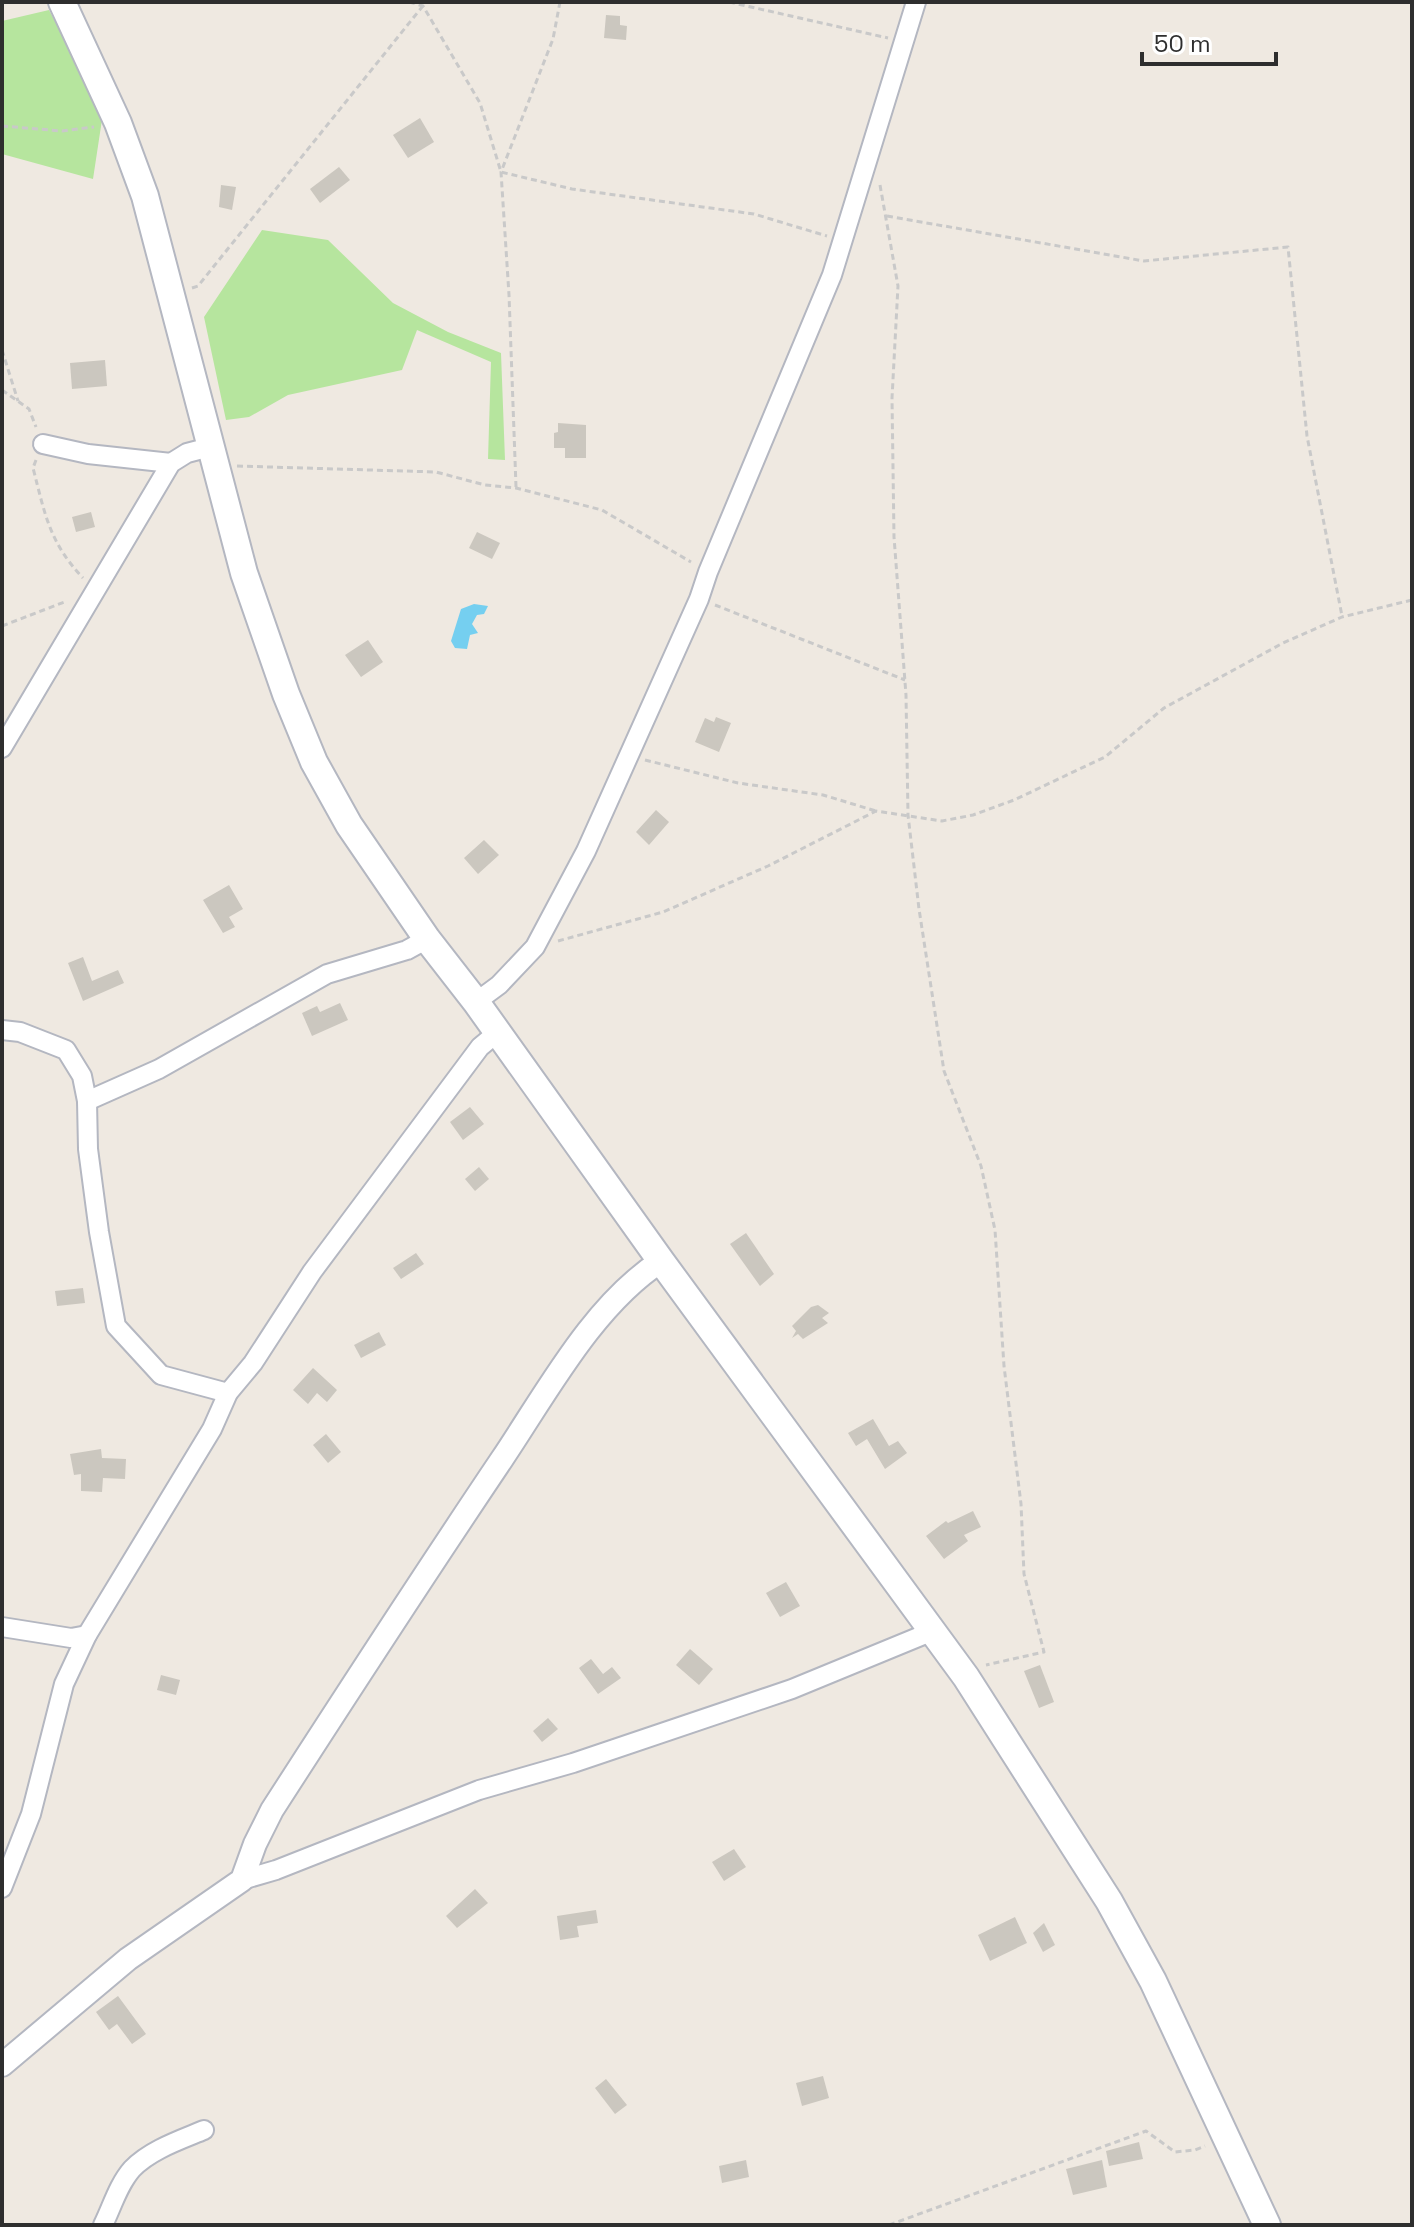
<svg xmlns="http://www.w3.org/2000/svg" width="1414" height="2227" viewBox="0 0 1414 2227" font-family="'Space Grotesk',sans-serif">
<style>
.green{fill:#b6e59e}
.water{fill:#75cff0}
.building{fill:#cbc7bf}
.lines{fill:none;stroke-linecap:round;stroke-linejoin:round}
.minor-casing{stroke:#b4b7c1;stroke-width:22}
.tertiary-casing{stroke:#b4b7c1;stroke-width:26}
.secondary-casing{stroke:#b4b7c1;stroke-width:30}
.path{stroke:#c9c9c9;stroke-width:3;stroke-dasharray:6 4;stroke-linecap:butt}
.minor{stroke:#fff;stroke-width:18}
.tertiary{stroke:#fff;stroke-width:22}
.secondary{stroke:#fff;stroke-width:26}
</style>
<rect width="100%" height="100%" fill="#efe9e1"/>
<!-- green -->
<g class="green">
<polygon points="49,10 103,113 93,179 2,154 2,21"/>
<polygon points="262,230 328,240 393,303 448,332 501,353 505,460 488,459 491,362 417,330 402,370 288,395 249,417 226,420 204,317"/>
</g>
<!-- water -->
<polygon class="water" points="474,604 488,606 484,614 477,615 472,624 478,633 470,635 467,649 455,648 451,641 461,609"/>
<!-- building -->
<g class="building">
<polygon points="606,15 620,16 620,25 627,26 626,40 604,38"/>
<polygon points="420,118 434,142 408,158 393,135"/>
<polygon points="339,167 350,180 320,203 310,189"/>
<polygon points="221,185 236,187 232,210 219,207"/>
<polygon points="105,360 107,386 72,389 70,363"/>
<polygon points="558,423 586,425 586,458 565,458 565,448 554,448 554,433 558,432"/>
<polygon points="91,512 95,527 76,532 72,517"/>
<polygon points="477,532 500,543 492,559 469,548"/>
<polygon points="368,640 383,662 361,677 345,655"/>
<polygon points="716,717 731,723 719,752 695,742 705,718 714,722"/>
<polygon points="656,810 669,822 649,845 636,832"/>
<polygon points="484,840 499,855 478,874 464,858"/>
<polygon points="229,885 243,909 229,917 235,927 223,933 203,900"/>
<polygon points="83,957 92,981 118,970 124,983 83,1001 68,963"/>
<polygon points="340,1003 348,1020 312,1036 302,1013 317,1006 320,1012"/>
<polygon points="470,1107 484,1124 463,1140 450,1122"/>
<polygon points="479,1167 489,1179 475,1191 465,1179"/>
<polygon points="746,1233 774,1274 760,1286 730,1244"/>
<polygon points="416,1253 424,1264 401,1279 393,1268"/>
<polygon points="83,1288 85,1303 57,1306 55,1291"/>
<polygon points="818,1305 829,1313 822,1318 828,1323 803,1339 798,1334 792,1338 796,1331 792,1326 811,1307"/>
<polygon points="379,1332 386,1345 361,1358 354,1345"/>
<polygon points="313,1368 337,1390 327,1402 317,1393 308,1404 293,1390"/>
<polygon points="873,1419 889,1446 898,1441 907,1453 885,1469 867,1439 856,1446 848,1433"/>
<polygon points="326,1434 341,1452 328,1463 313,1445"/>
<polygon points="101,1449 102,1458 126,1459 125,1479 103,1478 102,1492 81,1491 81,1474 74,1475 70,1454"/>
<polygon points="973,1511 981,1527 964,1535 968,1541 944,1559 926,1536 946,1521 948,1523"/>
<polygon points="786,1582 800,1606 780,1617 766,1593"/>
<polygon points="690,1649 713,1669 699,1685 676,1665"/>
<polygon points="591,1659 603,1674 612,1667 621,1678 598,1694 579,1668"/>
<polygon points="1040,1665 1054,1702 1039,1708 1024,1671"/>
<polygon points="161,1675 180,1680 176,1695 157,1690"/>
<polygon points="548,1718 558,1729 542,1742 533,1731"/>
<polygon points="734,1849 746,1867 724,1881 712,1862"/>
<polygon points="475,1889 488,1903 457,1928 446,1916"/>
<polygon points="596,1910 598,1923 577,1926 579,1937 560,1940 557,1916"/>
<polygon points="1015,1917 1027,1943 990,1961 978,1935"/>
<polygon points="1044,1923 1055,1945 1043,1952 1033,1933"/>
<polygon points="118,1996 146,2034 132,2044 117,2024 109,2030 96,2012"/>
<polygon points="823,2076 829,2098 802,2106 796,2083"/>
<polygon points="606,2079 627,2105 615,2114 595,2088"/>
<polygon points="1139,2142 1143,2159 1109,2166 1106,2151"/>
<polygon points="746,2160 749,2177 722,2183 719,2166"/>
<polygon points="1102,2160 1107,2187 1073,2195 1066,2169"/>
</g>
<g class="lines">
<!-- minor casing -->
<g class="minor-casing">
<g id="minor">
<polyline points="43,444 88,454 171,463"/>
<polyline points="2,748 171,463 187,453 210,447"/>
<polyline points="476,1002 499,985 535,947 586,851 699,599 708,572 832,275 916,2"/>
<polyline points="2,1030 20,1032 66,1050 82,1076 87,1101 88,1149 99,1232 116,1326 161,1375 228,1393"/>
<polyline points="87,1101 159,1069 327,974 407,950 427,939"/>
<polyline points="2,1627 71,1638 87,1635"/>
<polyline points="242,1880 276,1870 479,1790 573,1763 792,1689 933,1631"/>
<polyline points="2,1888 31,1814 64,1684 87,1635 212,1429 228,1393 253,1363 312,1272 480,1047 498,1032"/>
<path d="M103 2225C112 2207 118 2185 132 2169 150 2150 180 2140 204 2130"/>
</g>
</g>
<!-- tertiary casing -->
<g class="tertiary-casing">
<path id="tertiary" d="M2 2065 128 1959 242 1880 255 1844 272 1810C348 1692 424 1575 502 1459 547 1392 593 1305 661 1261"/>
</g>
<!-- secondary casing -->
<g class="secondary-casing">
<polyline id="secondary" points="62,2 118,123 145,196 244,573 286,694 314,762 349,825 427,939 476,1002 661,1261 966,1677 1109,1901 1153,1981 1267,2225"/>
</g>
<!-- path -->
<g class="path">
<polyline points="409,2 423,6 480,103 501,172 572,189 754,214 827,236"/>
<polyline points="729,2 888,38"/>
<polyline points="2,126 62,131 94,127"/>
<polyline points="880,185 898,286 892,398 894,537 906,695 908,815 919,909 944,1071 981,1166 995,1230 1004,1366 1021,1504 1024,1574 1044,1652 986,1665"/>
<polyline points="887,216 1144,261 1288,247 1307,436 1342,616"/>
<polyline points="192,288 198,286 426,2"/>
<polyline points="2,350 18,401"/>
<polyline points="2,390 29,409 36,427"/>
<path d="M36 460 33 468C45 514 49 542 83 578"/>
<polyline points="237,466 436,472 485,485 516,488 602,510 691,562"/>
<polyline points="516,487 509,295 501,172 553,39 560,2"/>
<polyline points="715,605 905,680"/>
<polyline points="2,626 67,601"/>
<polyline points="645,760 738,783 823,795 876,811"/>
<polyline points="558,941 663,912 768,866 876,811 942,821 973,815 1014,800 1105,757 1164,708 1283,643 1342,617 1412,600"/>
<polyline points="889,2225 1146,2131 1175,2152 1195,2150 1205,2146"/>
</g>
<!-- minor -->
<use href="#minor" class="minor"/>
<!-- tertiary -->
<use href="#tertiary" class="tertiary"/>
<!-- secondary -->
<use href="#secondary" class="secondary"/>
</g>
<!-- border -->
<rect width="1414" height="2227" fill="none" stroke="#2e2e2e" stroke-width="8"/>
<!-- scale -->
<path d="M1142 52v12h134v-12" fill="none" stroke="#2e2e2e" stroke-width="4"/>
<text x="1154" y="52" font-size="24" fill="#2e2e2e" stroke="#ffffff" stroke-width="6" paint-order="stroke">50 m</text>
</svg>
